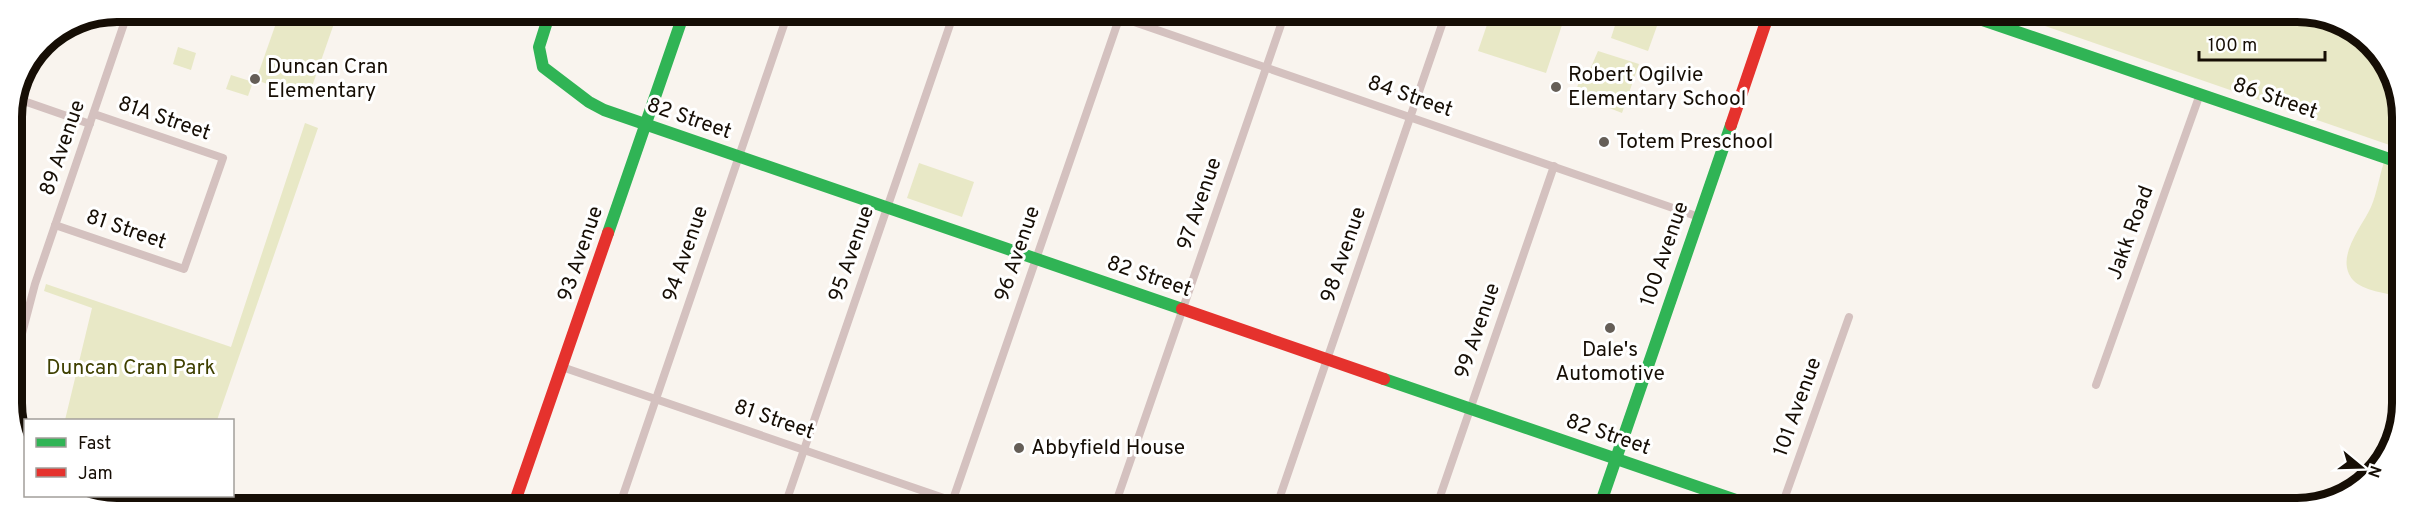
<svg xmlns="http://www.w3.org/2000/svg" width="2415" height="521" viewBox="0 0 2415 521" font-family="Overpass,sans-serif">
<style>
.green{fill:#e8e8c6}
.lines{fill:none;stroke-linecap:round;stroke-linejoin:round}
.street{stroke:#d4c1bf;stroke-width:8}
.fast{stroke:#30b455;stroke-width:12}
.jam{stroke:#e5322d;stroke-width:12}
.poi-dot{fill:#655e57;stroke:#fff;stroke-width:2}
.labels{text-anchor:middle;dominant-baseline:central;stroke-width:6;stroke-linejoin:round;paint-order:stroke}
.poi-label{font-size:21px;fill:#160e05;stroke:#fff;text-anchor:start}
.street-label{font-size:21px;fill:#160e05;stroke:#fff}
.park-label{font-size:21px;fill:#3f4001;stroke:#fff}
.rim{fill:none;stroke:#160e05;stroke-width:8}
</style>
<rect width="100%" height="100%" fill="#f9f4ee"/>
<!-- green -->
<g class="green">
<polygon points="280,12 338,12 308,98 256,80"/>
<polygon points="1491,13 1566,13 1546,73 1478,51"/>
<polygon points="1619,13 1657,26 1648,51 1611,38"/>
<polygon points="2010,14 2318,14 2372,43 2401,97 2401,149"/>
<polygon points="178,47 196,53 191,70 173,64"/>
<polygon points="1598,51 1639,64 1622,113 1589,100 1582,103 1574,96 1579,82 1585,81"/>
<polygon points="231,75 253,82 248,96 226,89"/>
<polygon points="305,123 318,128 217,420 65,420 92,308 44,291 46,284 231,347"/>
<path d="M2384 162 2401 168V297C2387 293 2363 291 2353 280 2334 258 2362 227 2371 207 2377 193 2379 177 2384 162Z"/>
<polygon points="919,163 974,182 962,217 907,198"/>
</g>
<g class="lines">
<!-- street -->
<g class="street">
<polyline points="1108,13 1699,217"/>
<polyline points="18,99 90,124"/>
<polyline points="55,225 184,269 223,158 94,114"/>
<polyline points="14,364 35,284 128,12"/>
<polyline points="562,367 973,508"/>
<polyline points="2096,385 2200,94"/>
<polyline points="241,507 243,501"/>
<polyline points="619,507 788,13"/>
<polyline points="784,508 954,13"/>
<polyline points="950,508 1121,13"/>
<polyline points="1114,508 1285,13"/>
<polyline points="1276,508 1446,13"/>
<polyline points="1436,508 1554,166"/>
<polyline points="1781,508 1849,317"/>
</g>
<!-- fast -->
<g class="fast">
<polyline points="550,12 539,47 543,67 589,102 604,110 1182,309"/>
<polyline points="1965,14 2401,163"/>
<polyline points="608,233 684,13"/>
<polyline points="1384,379 1759,508"/>
<polyline points="1599,508 1731,125"/>
</g>
<!-- jam -->
<g class="jam">
<polyline points="1731,125 1769,13"/>
<polyline points="1182,309 1384,379"/>
<polyline points="513,507 608,233"/>
</g>
</g>
<!-- markers -->
<g class="poi-dot">
<circle cx="255" cy="79" r="6"/>
<circle cx="1556" cy="87" r="6"/>
<circle cx="1604" cy="142" r="6"/>
<circle cx="1610" cy="328" r="6"/>
<circle cx="1019" cy="448" r="6"/>
</g>
<g class="labels">
<!-- poi labels -->
<g class="poi-label">
<text x="267" y="67">Duncan Cran<tspan x="267" dy="24">Elementary</tspan></text>
<text x="1568" y="75">Robert Ogilvie<tspan x="1568" dy="24">Elementary School</tspan></text>
<text x="1616" y="142">Totem Preschool</text>
<text x="1610" y="350" text-anchor="middle">Dale's<tspan x="1610" dy="24">Automotive</tspan></text>
<text x="1031" y="448">Abbyfield House</text>
</g>
<!-- street labels -->
<g class="street-label">
<text transform="translate(1410 97) rotate(19)">84 Street</text>
<text transform="translate(2275 99) rotate(19)">86 Street</text>
<text transform="translate(164 119) rotate(19)">81A Street</text>
<text transform="translate(689 119) rotate(19)">82 Street</text>
<text transform="translate(63 148) rotate(-71)">89 Avenue</text>
<text transform="translate(1200 204) rotate(-71)">97 Avenue</text>
<text transform="translate(126 230) rotate(19)">81 Street</text>
<text transform="translate(2131 233) rotate(-70)">Jakk Road</text>
<text transform="translate(581 254) rotate(-71)">93 Avenue</text>
<text transform="translate(686 254) rotate(-71)">94 Avenue</text>
<text transform="translate(852 254) rotate(-71)">95 Avenue</text>
<text transform="translate(1018 254) rotate(-71)">96 Avenue</text>
<text transform="translate(1665 254) rotate(-71)">100 Avenue</text>
<text transform="translate(1344 255) rotate(-71)">98 Avenue</text>
<text transform="translate(1149 277) rotate(19)">82 Street</text>
<text transform="translate(1478 331) rotate(-71)">99 Avenue</text>
<text transform="translate(1798 407) rotate(-70)">101 Avenue</text>
<text transform="translate(774 420) rotate(19)">81 Street</text>
<text transform="translate(1608 435) rotate(19)">82 Street</text>
</g>
<!-- park labels -->
<g class="park-label">
<text x="131" y="368">Duncan Cran Park</text>
</g>
</g>
<!-- crop -->
<path d="M0 0H2415V521H0ZM117 22H2297A95 95 0 0 1 2392 117V403A95 95 0 0 1 2297 498H117A95 95 0 0 1 22 403V117A95 95 0 0 1 117 22Z" fill="#fff" fill-rule="evenodd"/>
<path class="rim" d="M117 22H2297A95 95 0 0 1 2392 117V403A95 95 0 0 1 2297 498H117A95 95 0 0 1 22 403V117A95 95 0 0 1 117 22Z"/>
<!-- legend -->
<rect x="24" y="419" width="210" height="78" fill="#ffffff" stroke="#a29f9b" stroke-width="1.5"/>
<rect x="36" y="438" width="30" height="9" fill="#30b455" stroke="#a29f9b" stroke-width="1.5"/>
<text x="78" y="449" font-size="18" fill="#160e05">Fast</text>
<rect x="36" y="468" width="30" height="9" fill="#e5322d" stroke="#a29f9b" stroke-width="1.5"/>
<text x="78" y="479" font-size="18" fill="#160e05">Jam</text>
<!-- north arrow -->
<g transform="translate(2361 467) rotate(109)" stroke="#ffffff" stroke-width="4.5" paint-order="stroke">
<path d="M0-4.5L10 22L0 15L-10 22Z" fill="#160e05"/>
<text y="-9" font-size="16" font-weight="bold" text-anchor="middle" fill="#160e05">N</text>
</g>
<!-- scale -->
<path d="M2199 51v9h126v-9" fill="none" stroke="#160e05" stroke-width="3"/>
<text x="2208" y="51" font-size="18" fill="#160e05" stroke="#ffffff" stroke-width="4.5" paint-order="stroke">100 m</text>
</svg>
